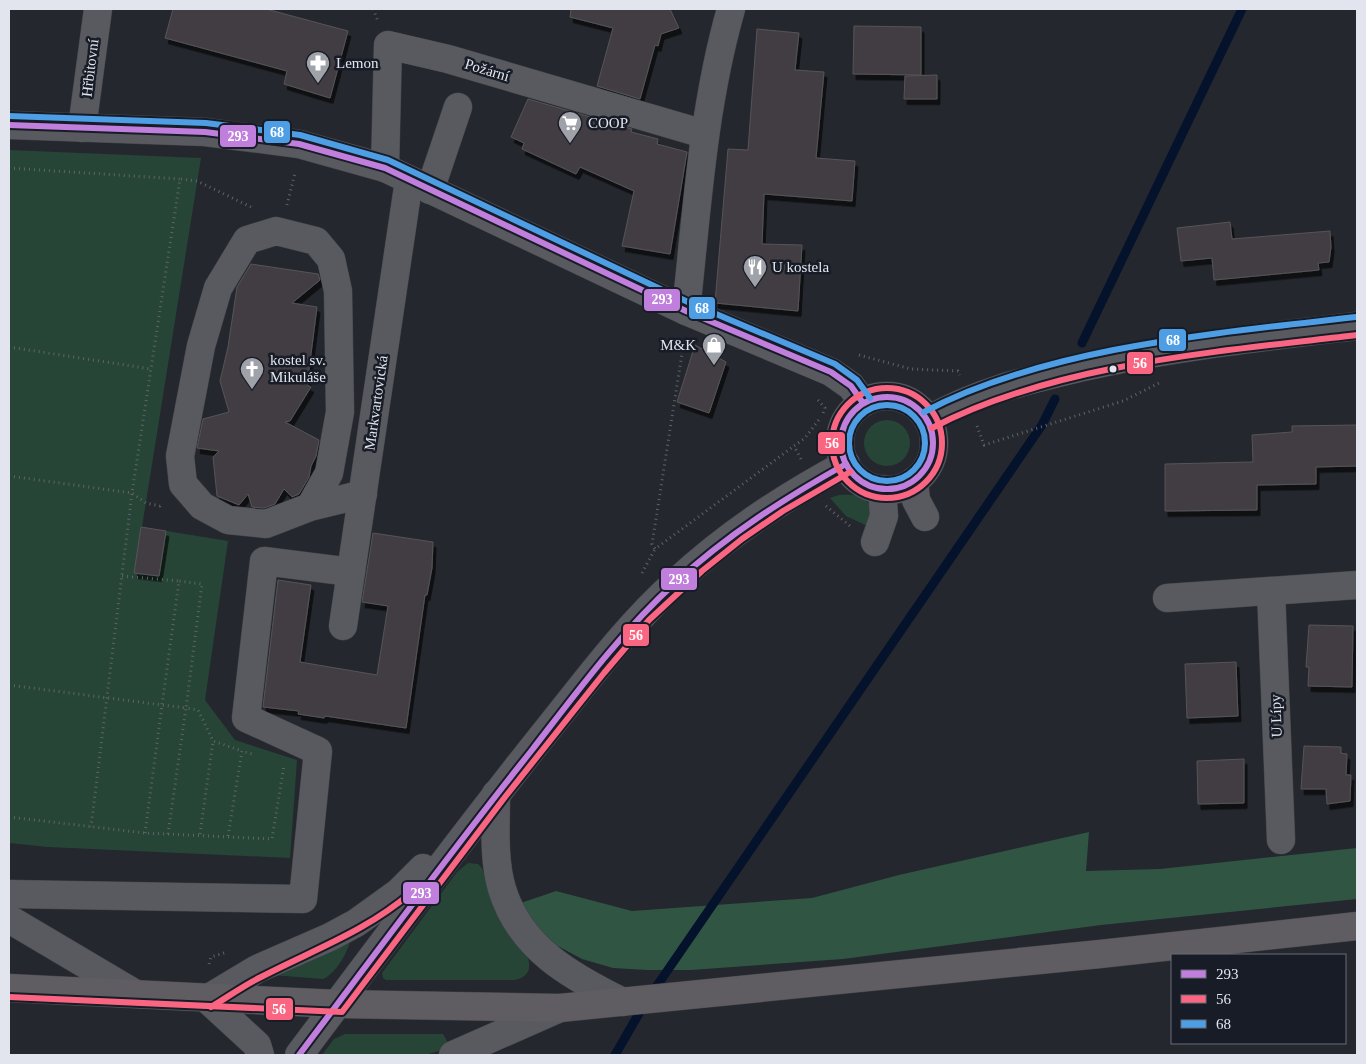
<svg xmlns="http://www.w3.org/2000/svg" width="1366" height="1064" viewBox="0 0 1366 1064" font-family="Georgia,serif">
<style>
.green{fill:#264537}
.forest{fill:#305543}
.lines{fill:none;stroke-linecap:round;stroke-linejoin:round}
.stream{stroke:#05122b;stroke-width:9}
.building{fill:#433e43;stroke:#555457;filter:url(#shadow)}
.minor-casing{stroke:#404348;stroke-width:29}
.major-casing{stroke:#404348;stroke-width:29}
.path{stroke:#616368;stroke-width:3;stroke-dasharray:1 4;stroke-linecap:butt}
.minor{stroke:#585a5f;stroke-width:28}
.major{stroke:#605d62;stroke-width:28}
.bus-1-casing{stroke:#171c27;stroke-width:10}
.bus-2-casing{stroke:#171c27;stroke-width:10}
.bus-3-casing{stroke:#171c27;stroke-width:10}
.bus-1{stroke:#c07fdc;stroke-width:6}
.bus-2{stroke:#fa6682;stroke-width:6}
.bus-3{stroke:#4d9ee5;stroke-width:6}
.bus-dot{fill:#e2e5ed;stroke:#171c27;stroke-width:2}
.labels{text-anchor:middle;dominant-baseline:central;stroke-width:5;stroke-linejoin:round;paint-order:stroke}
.poi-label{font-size:15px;fill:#e2e5ed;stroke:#171c27;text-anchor:start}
.street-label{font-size:15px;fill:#e2e5ed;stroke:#171c27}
.line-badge{stroke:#171c27;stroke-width:2}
.badge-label{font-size:14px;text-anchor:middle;font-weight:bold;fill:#fff}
</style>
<defs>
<filter id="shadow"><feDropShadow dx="3" dy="5.5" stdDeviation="0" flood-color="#0009"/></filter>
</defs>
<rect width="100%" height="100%" fill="#24272d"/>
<!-- green -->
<g class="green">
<polygon points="9,150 201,158 142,527 228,541 205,700 235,740 297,760 290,858 48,847 9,843"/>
<circle cx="887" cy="443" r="23"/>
<path d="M839 495C869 493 871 501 872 528L846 516 830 498Z"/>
<path d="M468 863 478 864 482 868 493 898 528 957C531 971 528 977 514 980H386L383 978 382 973 457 872Z"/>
<path d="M350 941C347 954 335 974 323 979L272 975Z"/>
<polygon points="345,1034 443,1034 448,1043 442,1050 425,1055 322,1055 334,1039"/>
</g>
<!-- forest -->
<polygon class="forest" points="1089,832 1086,871 1160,869 1357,848 1357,899 1101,925 843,959 691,970 647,970 613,968 582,959 554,944 538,932 518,904 556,891 632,911 812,898 899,875"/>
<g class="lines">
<!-- stream -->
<g class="stream">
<polyline points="1082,343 1242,9"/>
<polyline points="652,993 1042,425 1055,399"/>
<polyline points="615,1055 645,1003"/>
</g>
</g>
<!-- building -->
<g class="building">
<polygon points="173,9 266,9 348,31 330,98 284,84 287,71 165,38"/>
<polygon points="571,9 670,9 679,28 661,34 658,46 655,45 640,99 597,86 613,28 570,17"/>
<polygon points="854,26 921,27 921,75 853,74"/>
<polygon points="757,29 799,33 795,70 824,72 816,158 855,161 852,201 764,194 762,244 802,245 798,311 715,303 728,149 748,150"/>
<polygon points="937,75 937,99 904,99 905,76"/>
<polygon points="528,99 632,129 631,132 658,139 657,144 687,152 670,254 622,246 634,191 580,167 576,174 522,149 524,143 511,137"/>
<polygon points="1230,222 1232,239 1330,231 1331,247 1329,262 1318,263 1319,270 1214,280 1212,258 1181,261 1177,228"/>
<polygon points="251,264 318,274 320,280 292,303 317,307 307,385 311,387 290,421 285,422 319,440 316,456 311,466 309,477 299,494 292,497 284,489 275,504 264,508 252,507 248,494 239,505 217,496 213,457 219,451 197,448 203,419 229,412 220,381 228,347 237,287"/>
<polygon points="695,345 726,362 709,413 677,402"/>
<polygon points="1357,425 1357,466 1316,467 1316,484 1257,485 1257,510 1165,511 1165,464 1253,462 1252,435 1292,432 1292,426"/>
<polygon points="141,527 166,531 159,576 134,573"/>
<polygon points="373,533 433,542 432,568 427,595 425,595 406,728 325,716 324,718 298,714 299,711 263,707 278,580 311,585 300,662 377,675 388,606 362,602"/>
<polygon points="1309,625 1353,626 1352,687 1308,686 1309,667 1306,667"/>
<polygon points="1236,662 1238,716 1187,718 1185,664"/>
<polygon points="1304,746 1341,747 1341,753 1347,754 1346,775 1351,775 1350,801 1327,804 1326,789 1301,789"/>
<polygon points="1244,759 1244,803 1198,804 1197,761"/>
</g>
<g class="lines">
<!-- minor casing -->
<g class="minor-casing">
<g id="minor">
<polyline points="9,125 205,132 299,144 385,168 686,311 831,372 851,386 863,403"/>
<polyline points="82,128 98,9"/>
<polyline points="385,168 388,45 448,59 704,134"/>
<polyline points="430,190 458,107"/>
<path d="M686 311C697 209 703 107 731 9"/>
<circle cx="887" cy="443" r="47"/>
<path d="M928 420C977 392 1024 381 1079 368 1170 347 1264 337 1357 326"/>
<polyline points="914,481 916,500 925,517"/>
<polyline points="310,507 329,473 340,412 338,291 331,259 316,241 276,231 247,240 218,288 201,346 180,456 183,484 202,506 228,520 266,524 310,507 363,494"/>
<polyline points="875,542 884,516 882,489"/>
<polyline points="1271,591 1281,840"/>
<polyline points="1167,598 1357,585"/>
<polyline points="343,626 409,180"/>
<path d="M496 794C496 824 493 859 502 889 520 948 570 976 623 1002"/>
<polyline points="9,894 303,899 318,751 246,718 264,561 351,572"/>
<polyline points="9,919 134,993"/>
<polyline points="260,1055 257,1045 207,999 257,969 330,937 356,923 399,892 423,868"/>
<path d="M299 1055C380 947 460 839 544 734 586 682 626 627 675 583 728 534 783 498 846 464"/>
<polyline points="453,1055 560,1008"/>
</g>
</g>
<!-- major casing -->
<g class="major-casing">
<polyline id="major" points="9,988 338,1004 560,1008 1100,954 1357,926"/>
</g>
<!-- path -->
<g class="path">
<polyline points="373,9 378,21"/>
<polyline points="9,168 180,179 132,493 91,827"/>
<polyline points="181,179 197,181 253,208"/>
<polyline points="287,205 295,173"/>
<polyline points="684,341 652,544 655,549 794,446"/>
<polyline points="9,347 151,369"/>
<polyline points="859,355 911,369 958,371 960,375"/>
<polyline points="818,400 825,408 822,416"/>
<polyline points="977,426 984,445 1123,401 1159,383"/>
<polyline points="801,459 794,446 805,438 821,417"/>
<polyline points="9,476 132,493 146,503 160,506 163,503"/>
<polyline points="826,506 850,526"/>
<polyline points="642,573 655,549"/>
<polyline points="122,576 179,581"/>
<polyline points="9,685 162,705 179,581 202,584 186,708 162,705 145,833"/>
<polyline points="9,817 145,833 272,839 284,765"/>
<polyline points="168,834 186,708 198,710 213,741"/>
<polyline points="200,834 213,741 242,751"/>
<polyline points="228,836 242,751 252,754"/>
<polyline points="209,964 211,957 227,952"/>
</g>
<!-- minor -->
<use href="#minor" class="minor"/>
<!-- major -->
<use href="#major" class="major"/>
<!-- bus-1 casing -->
<g class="bus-1-casing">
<g id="bus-1">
<polyline points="9,125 205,132 299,144 385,168 686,311 831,372 851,386 863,403"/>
<circle cx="887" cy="443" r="46"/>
<path d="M299 1055C376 953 452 850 532 750 577 692 621 632 675 583 727 535 785 498 846 464"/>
</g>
</g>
<!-- bus-2 casing -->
<g class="bus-2-casing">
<g id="bus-2">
<circle cx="887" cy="443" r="55"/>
<path d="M932 428C1053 364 1222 351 1357 335"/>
<polyline points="9,997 342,1012 505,797 604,673 649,620 702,571 742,539 783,511 850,472"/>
<path d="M211 1007C228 997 244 985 261 977 315 949 365 932 412 892"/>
</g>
</g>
<!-- bus-3 casing -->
<g class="bus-3-casing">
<g id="bus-3">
<polyline points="9,116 206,123 300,135 388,160 690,303 835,364 857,380 870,398"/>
<circle cx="887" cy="443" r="38"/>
<path d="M924 412C1047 347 1218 333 1356 317"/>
</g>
</g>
<!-- bus-1 -->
<use href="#bus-1" class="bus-1"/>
<!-- bus-2 -->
<use href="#bus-2" class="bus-2"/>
<!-- bus-3 -->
<use href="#bus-3" class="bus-3"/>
</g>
<!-- icons -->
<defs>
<g id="pharmacy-pin" transform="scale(1.25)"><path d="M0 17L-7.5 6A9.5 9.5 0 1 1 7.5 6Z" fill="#a0a2aa" stroke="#171c27"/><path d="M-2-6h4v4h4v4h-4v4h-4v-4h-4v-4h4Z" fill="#fff"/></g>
<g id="supermarket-pin" transform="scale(1.25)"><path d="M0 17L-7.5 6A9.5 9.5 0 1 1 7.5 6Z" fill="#a0a2aa" stroke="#171c27"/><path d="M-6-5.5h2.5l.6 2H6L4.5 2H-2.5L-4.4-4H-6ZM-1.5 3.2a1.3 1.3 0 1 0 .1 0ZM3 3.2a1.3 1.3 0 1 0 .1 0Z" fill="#fff"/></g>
<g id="restaurant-pin" transform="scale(1.25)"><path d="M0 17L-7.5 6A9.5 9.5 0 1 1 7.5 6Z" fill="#a0a2aa" stroke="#171c27"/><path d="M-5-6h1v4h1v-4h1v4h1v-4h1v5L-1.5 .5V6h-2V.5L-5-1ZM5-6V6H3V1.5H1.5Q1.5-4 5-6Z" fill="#fff"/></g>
<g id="shop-pin" transform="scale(1.25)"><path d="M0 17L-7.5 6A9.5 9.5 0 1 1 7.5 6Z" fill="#a0a2aa" stroke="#171c27"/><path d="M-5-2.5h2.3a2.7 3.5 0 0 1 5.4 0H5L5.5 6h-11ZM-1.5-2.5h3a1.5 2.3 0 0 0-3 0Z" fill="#fff"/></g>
<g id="church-pin" transform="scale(1.25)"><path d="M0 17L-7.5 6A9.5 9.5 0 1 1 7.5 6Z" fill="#a0a2aa" stroke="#171c27"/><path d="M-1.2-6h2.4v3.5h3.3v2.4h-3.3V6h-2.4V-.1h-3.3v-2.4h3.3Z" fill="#fff"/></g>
</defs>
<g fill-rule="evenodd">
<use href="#pharmacy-pin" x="318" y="63"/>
<use href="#supermarket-pin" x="570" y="123"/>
<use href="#restaurant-pin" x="755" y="267"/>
<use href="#shop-pin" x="714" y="345"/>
<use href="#church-pin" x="252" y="369"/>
</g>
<!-- markers -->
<circle class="bus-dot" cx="1113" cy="369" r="4.5"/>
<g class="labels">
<!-- poi labels -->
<g class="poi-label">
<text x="336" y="63">Lemon</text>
<text x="588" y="123">COOP</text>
<text x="772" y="267">U kostela</text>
<text x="696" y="345" text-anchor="end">M&amp;K</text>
<text x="270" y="360">kostel sv.<tspan x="270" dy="17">Mikuláše</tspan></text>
</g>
<!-- street labels -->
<g class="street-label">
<text transform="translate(90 68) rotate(-83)">Hřbitovní</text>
<text transform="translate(487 70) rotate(17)">Požární</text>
<text transform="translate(376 403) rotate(-82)">Markvartovická</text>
<text transform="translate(1276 716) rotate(-92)">U Lípy</text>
</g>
</g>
<g class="line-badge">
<rect x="263" y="120" width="28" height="24" rx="5" fill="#4d9ee5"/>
<rect x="219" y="124" width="38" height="24" rx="5" fill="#c07fdc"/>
<rect x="643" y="288" width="38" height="24" rx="5" fill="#c07fdc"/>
<rect x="688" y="296" width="28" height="24" rx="5" fill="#4d9ee5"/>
<rect x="1158" y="328" width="29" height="24" rx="5" fill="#4d9ee5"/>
<rect x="1126" y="351" width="28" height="24" rx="5" fill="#fa6682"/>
<rect x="817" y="431" width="29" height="24" rx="5" fill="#fa6682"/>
<rect x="660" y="567" width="38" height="24" rx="5" fill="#c07fdc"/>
<rect x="622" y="623" width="28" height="24" rx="5" fill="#fa6682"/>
<rect x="402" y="881" width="38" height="24" rx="5" fill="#c07fdc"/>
<rect x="265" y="997" width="29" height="24" rx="5" fill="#fa6682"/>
</g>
<g class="badge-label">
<text x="277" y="137">68</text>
<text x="238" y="141">293</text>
<text x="662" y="304">293</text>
<text x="702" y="313">68</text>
<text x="1173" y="345">68</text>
<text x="1140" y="368">56</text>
<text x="832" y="448">56</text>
<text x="679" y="584">293</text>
<text x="636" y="640">56</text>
<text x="421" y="898">293</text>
<text x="279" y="1014">56</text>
</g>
<!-- border -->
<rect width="1366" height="1064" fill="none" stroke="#e2e5ed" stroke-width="20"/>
<!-- legend -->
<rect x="1171" y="954" width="175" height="90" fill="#171c27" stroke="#686c76"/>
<rect x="1181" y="970" width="25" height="8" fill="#c07fdc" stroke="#686c76"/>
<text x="1216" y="979" font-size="15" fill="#e2e5ed">293</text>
<rect x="1181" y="995" width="25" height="8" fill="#fa6682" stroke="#686c76"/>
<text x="1216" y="1004" font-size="15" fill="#e2e5ed">56</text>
<rect x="1181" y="1020" width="25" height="8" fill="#4d9ee5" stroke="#686c76"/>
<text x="1216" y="1029" font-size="15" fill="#e2e5ed">68</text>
</svg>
